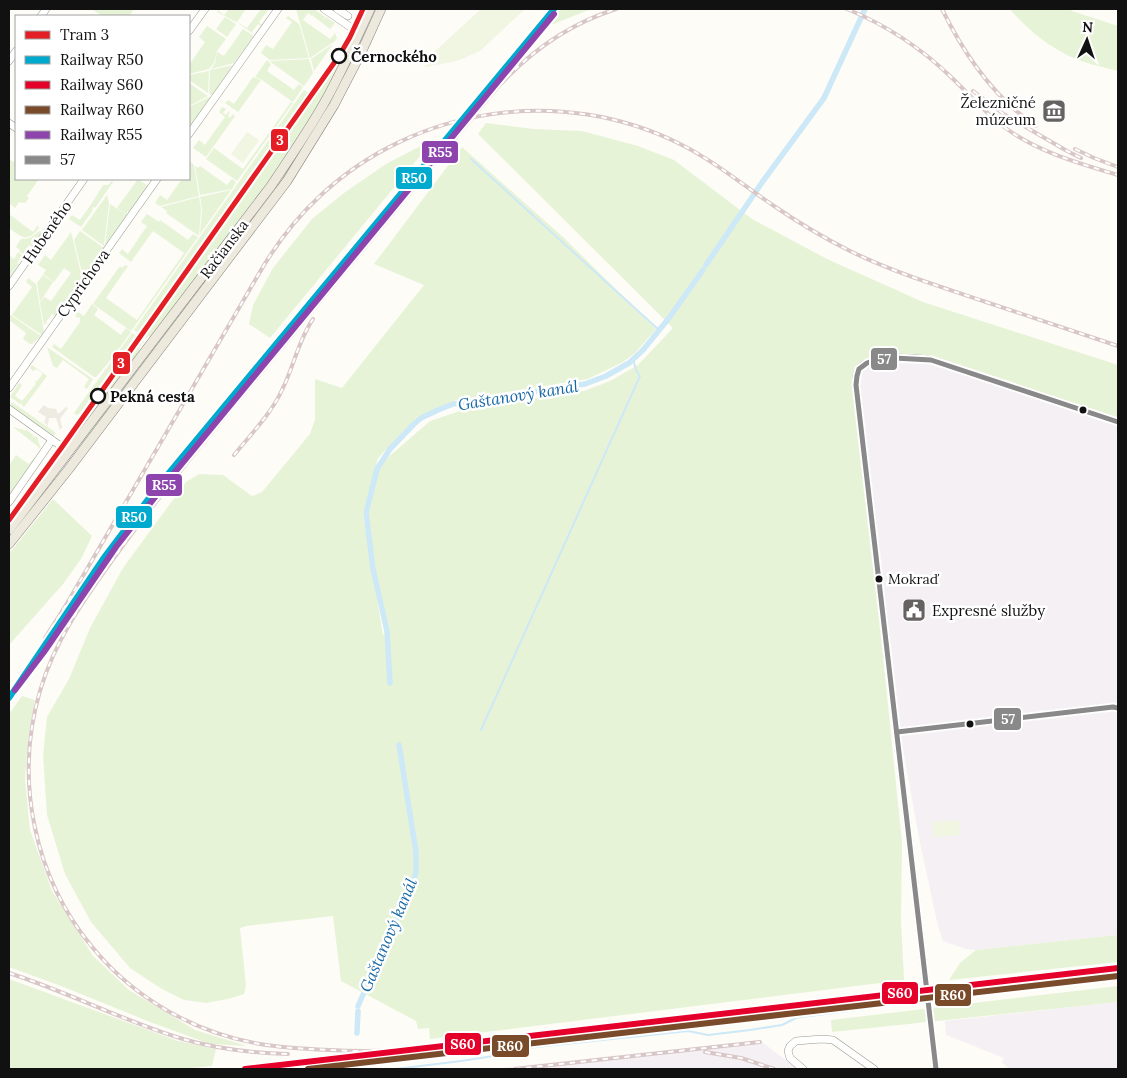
<svg xmlns="http://www.w3.org/2000/svg" width="1127" height="1078" viewBox="0 0 1127 1078" font-family="Lora,serif">
<style>
.industrial{fill:#f5f0f3}
.green{fill:#e7f3d7}
.pitch{fill:#f0f6e1}
.plaza{fill:#edebe2}
.lines{fill:none;stroke-linecap:round;stroke-linejoin:round}
.stream{stroke:#cde8f7;stroke-width:2}
.canal{stroke:#cde8f7;stroke-width:5.5}
.minor-casing{stroke:#979795;stroke-width:8}
.major-casing{stroke:#858482;stroke-width:10}
.minor{stroke:#fffffe;stroke-width:7}
.major{stroke:#ede9dc;stroke-width:9}
.rail-casing{stroke:#d9c6c7;stroke-width:4}
.rail{stroke:#fff;stroke-width:2;stroke-dasharray:5.5;stroke-linecap:butt}
.bus-1-casing{stroke:#fff;stroke-width:9}
.bus-1{stroke:#898989;stroke-width:5}
.rail-1-casing{stroke:#fff;stroke-width:10}
.rail-2-casing{stroke:#fff;stroke-width:10}
.rail-3-casing{stroke:#fff;stroke-width:10}
.rail-4-casing{stroke:#fff;stroke-width:10}
.rail-1{stroke:#00a9ce;stroke-width:6}
.rail-2{stroke:#e4002b;stroke-width:6}
.rail-3{stroke:#7a4b2a;stroke-width:6}
.rail-4{stroke:#8e44ad;stroke-width:6}
.tram-1-casing{stroke:#fff;stroke-width:9}
.tram-1{stroke:#e31e24;stroke-width:5}
.stop-dot{fill:#fff;stroke:#111;stroke-width:2.5}
.bus-dot{fill:#111;stroke:#fff;stroke-width:2}
.labels{text-anchor:middle;dominant-baseline:central;stroke-width:5;stroke-linejoin:round;paint-order:stroke}
.bus-label{font-size:14px;fill:#111;stroke:#fff;text-anchor:start}
.stop-label{font-size:15px;font-weight:bold;fill:#111;stroke:#fff;text-anchor:start}
.poi-label{font-size:15px;fill:#111;stroke:#fff;text-anchor:end}
.street-label{font-size:15px;fill:#111;stroke:#fff}
.water-label{font-size:16px;font-style:italic;fill:#1768a6;stroke:#fff}
.line-badge{stroke:#fff;stroke-width:2}
.badge-label{font-size:14px;text-anchor:middle;font-weight:bold;fill:#fff}
</style>
<rect width="100%" height="100%" fill="#fdfcf7"/>
<!-- industrial -->
<g class="industrial">
<polygon points="919,357 1118,421 1118,935 976,950 966,949 943,941 938,926 920,843 896,710 855,379 866,362"/>
<polygon points="1118,1002 1118,1069 1010,1069 1002,1063 1004,1058 946,1035 945,1021"/>
<polygon points="759,1040 798,1069 491,1069"/>
</g>
<!-- green -->
<g class="green">
<polygon points="92,9 134,9 129,16 117,16 116,13 116,16 102,16"/>
<polygon points="229,9 246,9 237,22 247,28 261,9 269,9 259,22 262,25 261,26 258,24 252,32 255,35 238,23 217,12 218,10 224,15"/>
<polygon points="296,9 314,9 325,17 322,21 326,17 335,23 330,29 313,16 314,14 312,16 308,13 303,20 330,39 335,33 337,38 335,41 310,58"/>
<polygon points="558,9 591,9 541,29"/>
<path d="M1010 9H1070L1072 11 1118 26V25V71C1102 67 1084 63 1069 56 1046 45 1026 28 1010 9Z"/>
<polygon points="288,16 299,24 309,58 270,60 261,53 266,45 273,49 292,22 286,18"/>
<polygon points="225,17 236,24 227,37 216,29"/>
<polygon points="207,26 226,39 217,51 214,63 209,69 189,74 189,65 205,42 199,37"/>
<polygon points="243,29 254,36 234,63 211,69 215,63 217,52 224,56"/>
<polygon points="333,44 331,47 314,71 311,59"/>
<polygon points="347,49 323,98 274,177 172,311 150,337 148,336 146,339 143,337 313,96 315,96"/>
<polygon points="354,52 357,53 343,83 295,163 82,444 80,443 259,208"/>
<polygon points="309,59 313,73 304,86 272,63 270,61"/>
<polygon points="267,60 271,64 267,71 294,90 299,84 303,87 293,102 262,80 255,77"/>
<polygon points="233,65 212,95 209,94 210,70"/>
<polygon points="209,71 208,93 189,80 189,75"/>
<polygon points="253,77 261,80 238,112 225,103 228,100 234,104"/>
<polygon points="189,83 208,96 189,106"/>
<polygon points="304,90 309,93 138,333 134,330"/>
<polygon points="209,97 210,98 189,128 189,107"/>
<polygon points="291,102 293,103 237,181 206,159 214,148 243,169"/>
<polygon points="222,107 226,109 223,113 226,115 229,111 230,112 228,116 230,118 233,114 235,116 206,157 193,148 199,140 205,145 225,117 219,112"/>
<polygon points="486,123 534,129 582,131 638,146 674,160 752,219 827,259 923,302 1118,365 1118,421 919,357 866,362 855,379 902,843 901,920 904,980 430,1039 429,1028 418,1029 416,1021 341,981 333,916 246,926 240,928 246,986 244,994 232,998 206,1003 184,1000 162,989 130,968 91,922 65,874 47,815 43,755 47,717 69,679 90,628 123,568 186,482 199,474 223,475 252,496 262,492 310,434 315,419 315,379 342,388 424,285 374,264 462,147 564,238 656,329 635,353 623,362 588,379 456,400 418,417 378,458 363,514 383,635 387,631 373,569 366,513 378,466 430,421 469,408 584,391 610,381 638,365 673,328 478,134"/>
<polygon points="434,139 270,338 249,324 253,305 273,268 312,219 344,193 386,164"/>
<polygon points="16,158 16,179 39,179 27,196 29,198 25,203 19,202 15,208 9,203 9,159 13,162"/>
<polygon points="189,161 194,165 199,196 160,206 155,203 160,195 167,200 182,179 189,179"/>
<polygon points="195,166 198,168 200,166 227,185 232,179 236,182 232,189 200,195"/>
<polygon points="138,179 148,186 129,212 127,211 127,215 117,208"/>
<polygon points="112,181 113,182 95,208 93,207 92,208 93,210 81,227 69,219 72,215 80,220 92,203 103,185 108,185"/>
<polygon points="231,190 203,230 200,234 202,209 200,197"/>
<polygon points="107,195 109,203 104,246 82,230"/>
<polygon points="199,197 201,209 199,236 166,213 167,211 161,207"/>
<polygon points="110,204 127,215 105,246"/>
<path d="M9 214 33 232 38 225 39 228C28 243 21 237 9 228Z"/>
<polygon points="147,214 159,222 160,220 188,240 193,234 198,237 131,331 93,304 120,266 122,268 125,265 128,266 106,298 137,320 184,253 153,231 131,262 119,253 122,249 128,254 147,226 141,222"/>
<polygon points="39,231 42,232 32,247 29,245 26,250 28,252 26,256 19,251 20,250 16,247 21,239 30,238"/>
<polygon points="80,231 104,248 101,250 101,251 83,277 74,240"/>
<polygon points="71,232 82,278 56,316 52,314 46,322 49,325 46,323 44,325 40,303 44,297 51,301 71,273 64,268 54,282 43,274 46,270 38,265 45,255 51,260"/>
<polygon points="18,252 25,257 23,259 20,258 17,263 19,264 10,277 9,276 9,255 14,259"/>
<polygon points="43,275 53,282 40,302 37,283"/>
<polygon points="28,278 36,284 44,332 42,335 12,315 32,287 26,282"/>
<polygon points="92,304 98,309 94,315 121,335 126,328 131,332 108,363 96,377 94,377 52,347 54,344 61,349 80,322 80,318 79,317 78,318 75,316 78,312 84,316"/>
<polygon points="9,314 41,336 32,344 30,344 23,339 26,333 9,320"/>
<polygon points="132,333 136,335 79,414 77,415 74,413"/>
<polygon points="142,339 144,341 139,348 140,349 120,379 74,437 102,396 101,395"/>
<polygon points="47,347 93,379 87,389 84,387 89,379 63,360 57,368 53,366"/>
<polygon points="32,365 47,376 24,407 21,404 23,401 20,404 13,399 15,396 13,399 10,397 19,383 22,385 15,396 22,401 36,384 35,382 38,380 42,375 42,373 36,369 33,371 30,368"/>
<polygon points="12,402 56,433 54,436 10,406"/>
<polygon points="13,427 28,431 33,435 32,436 37,437 41,449"/>
<polygon points="16,455 29,464 35,457 37,459 9,499 9,466"/>
<polygon points="53,499 92,536 81,559 63,584 9,645 9,554"/>
<polygon points="22,696 35,700 29,730 25,779 30,830 52,891 93,956 129,990 195,1030 247,1046 210,1044 150,1022 61,986 9,967 9,714"/>
<polygon points="1118,935 1118,962 949,980 960,963 976,950"/>
<polygon points="9,979 178,1041 216,1049 212,1066 180,1069 9,1069"/>
<polygon points="1118,986 1118,1002 832,1032 831,1020"/>
</g>
<!-- pitch -->
<g class="pitch">
<polygon points="481,9 525,9 480,51 457,61 425,67 430,56"/>
<polygon points="247,132 259,140 243,163 231,154"/>
<polygon points="959,820 960,835 933,837 932,822"/>
</g>
<!-- plaza -->
<polygon class="plaza" points="44,405 48,408 56,409 58,414 66,407 68,408 60,419 62,427 60,430 56,418 49,418 48,425 44,423 46,417 38,412"/>
<g class="lines">
<!-- stream -->
<g class="stream">
<polyline points="471,159 659,330"/>
<polyline points="481,730 640,376 636,370 633,359"/>
<polyline points="929,1001 1118,978"/>
<polyline points="396,1069 461,1061 500,1055 527,1048 688,1031 708,1035 750,1030 782,1025 796,1018 802,1017 925,1001"/>
</g>
<!-- canal -->
<g class="canal">
<polyline points="706,265 763,181 824,98 865,9"/>
<polyline points="390,683 387,631 373,569 366,513 377,469 390,449 414,424 421,418 438,410 453,404 585,384 606,376 629,363 643,350 669,318 703,270"/>
<polyline points="358,1006 413,882 416,872 416,852 399,745"/>
<polyline points="357,1033 358,1011"/>
</g>
<!-- minor casing -->
<g class="minor-casing">
<g id="minor">
<polyline points="324,9 359,33"/>
<polyline points="337,9 348,16"/>
<polyline points="41,16 46,9"/>
<polyline points="189,31 205,9"/>
<polyline points="9,61 16,51"/>
<polyline points="9,123 16,128"/>
<polyline points="189,134 278,9"/>
<polyline points="9,286 84,179"/>
<polyline points="9,388 157,179"/>
<polyline points="9,409 69,452"/>
<polyline points="9,502 52,440"/>
<polyline points="897,732 1113,707 1118,708"/>
<polyline points="803,1069 790,1058 788,1051 790,1046 796,1041 822,1039 833,1040 874,1069"/>
<path d="M936 1069 856 385C856 379 856 372 861 367 873 354 915 358 931 360L1118 422"/>
</g>
</g>
<!-- major casing -->
<g class="major-casing">
<g id="major">
<path d="M9 530 271 186C289 159 307 133 323 105 341 74 355 41 370 9"/>
<polyline points="9,544 68,470 287,181 334,105 361,53 381,9"/>
</g>
</g>
<!-- minor -->
<use href="#minor" class="minor"/>
<!-- major -->
<use href="#major" class="major"/>
<!-- rail casing -->
<g class="rail-casing">
<g id="rail">
<path d="M847 9C886 25 921 48 951 77 969 94 984 112 1004 127 1038 152 1078 163 1118 175"/>
<path d="M942 9C964 54 994 98 1036 126"/>
<polyline points="973,91 1005,115 1067,151 1081,158"/>
<polyline points="1075,149 1094,158 1118,167"/>
<path d="M234 455C251 434 271 414 282 390 294 366 298 341 313 319"/>
<path d="M45 638 66 605 257 277C274 247 294 220 320 196 416 106 562 85 680 144 714 161 743 185 774 206 799 223 824 238 850 251 893 272 938 286 983 301 1028 316 1073 331 1118 346"/>
<path d="M9 973C68 992 123 1021 183 1039 217 1049 252 1053 288 1054"/>
<path d="M435 1047C400 1051 365 1052 330 1050 307 1049 283 1048 260 1044 195 1033 135 999 93 948 34 878 14 779 40 691 55 639 87 595 119 551 159 496 202 444 245 392 327 293 409 194 491 95 525 55 566 25 616 9"/>
<polyline points="705,1052 741,1058 774,1069"/>
<polyline points="515,1069 760,1042"/>
</g>
</g>
<!-- rail -->
<use href="#rail" class="rail"/>
<!-- bus-1 casing -->
<g class="bus-1-casing">
<g id="bus-1">
<polyline points="897,732 1113,707 1118,708"/>
<polyline points="936,1069 856,385 857,376 859,369 867,363 875,360 894,358 931,360 1118,422"/>
</g>
</g>
<!-- bus-1 -->
<use href="#bus-1" class="bus-1"/>
<!-- rail-1 casing -->
<g class="rail-1-casing">
<polyline id="rail-1" points="9,698 105,556 158,486 554,9"/>
</g>
<!-- rail-2 casing -->
<g class="rail-2-casing">
<polyline id="rail-2" points="245,1069 1118,968"/>
</g>
<!-- rail-3 casing -->
<g class="rail-3-casing">
<polyline id="rail-3" points="308,1069 1118,976"/>
</g>
<!-- rail-4 casing -->
<g class="rail-4-casing">
<polyline id="rail-4" points="15,690 44,652 116,547 170,478 554,14"/>
</g>
<!-- rail-1 -->
<use href="#rail-1" class="rail-1"/>
<!-- rail-2 -->
<use href="#rail-2" class="rail-2"/>
<!-- rail-3 -->
<use href="#rail-3" class="rail-3"/>
<!-- rail-4 -->
<use href="#rail-4" class="rail-4"/>
<!-- tram-1 casing -->
<g class="tram-1-casing">
<polyline id="tram-1" points="9,520 62,447 339,56 350,37 363,9"/>
</g>
<!-- tram-1 -->
<use href="#tram-1" class="tram-1"/>
</g>
<!-- icons -->
<defs>
<g id="museum-square" transform="scale(1.25)"><rect x="-9" y="-9" width="18" height="18" rx="4" fill="#646362" stroke="#fff"/><path d="M0-6L6-3V-2H-6V-3ZM-5-1h2V3h-2ZM-1-1h2V3h-2ZM3-1h2V3H3ZM-6 4H6V6H-6Z" fill="#fff"/></g>
<g id="civic-square" transform="scale(1.25)"><rect x="-9" y="-9" width="18" height="18" rx="4" fill="#646362" stroke="#fff"/><path d="M-.6-6.5H3V-4.5H.6V-3L4-1V1h2V6H-6V1h2V-1L-.6-3ZM-1.2 2.5V6h2.4V2.5Z" fill="#fff"/></g>
</defs>
<g fill-rule="evenodd">
<use href="#museum-square" x="1054" y="111"/>
<use href="#civic-square" x="914" y="610"/>
</g>
<!-- markers -->
<g class="stop-dot">
<circle cx="339" cy="56" r="7"/>
<circle cx="98" cy="396" r="7"/>
</g>
<g class="bus-dot">
<circle cx="1083" cy="410" r="4.5"/>
<circle cx="879" cy="579" r="4.5"/>
<circle cx="970" cy="724" r="4.5"/>
</g>
<g class="labels">
<!-- bus labels -->
<g class="bus-label">
<text x="888" y="579">Mokraď</text>
</g>
<!-- stop labels -->
<g class="stop-label">
<text x="351" y="56">Černockého</text>
<text x="110" y="396">Pekná cesta</text>
</g>
<!-- poi labels -->
<g class="poi-label">
<text x="1036" y="102">Železničné<tspan x="1036" dy="17">múzeum</tspan></text>
<text x="932" y="610" text-anchor="start">Expresné služby</text>
</g>
<!-- street labels -->
<g class="street-label">
<text transform="translate(47 232) rotate(-55)">Hubeného</text>
<text transform="translate(224 249) rotate(-53)">Račianska</text>
<text transform="translate(83 283) rotate(-55)">Cyprichova</text>
</g>
<!-- water labels -->
<g class="water-label">
<text transform="translate(518 395) rotate(-9)">Gaštanový kanál</text>
<text transform="translate(388 935) rotate(-67)">Gaštanový kanál</text>
</g>
</g>
<g class="line-badge">
<rect x="270" y="128" width="19" height="24" rx="5" fill="#e31e24"/>
<rect x="421" y="140" width="38" height="24" rx="5" fill="#8e44ad"/>
<rect x="395" y="166" width="38" height="24" rx="5" fill="#00a9ce"/>
<rect x="870" y="347" width="28" height="24" rx="5" fill="#898989"/>
<rect x="112" y="351" width="19" height="24" rx="5" fill="#e31e24"/>
<rect x="145" y="473" width="38" height="24" rx="5" fill="#8e44ad"/>
<rect x="115" y="505" width="38" height="24" rx="5" fill="#00a9ce"/>
<rect x="993" y="707" width="29" height="24" rx="5" fill="#898989"/>
<rect x="881" y="981" width="38" height="24" rx="5" fill="#e4002b"/>
<rect x="934" y="983" width="38" height="24" rx="5" fill="#7a4b2a"/>
<rect x="444" y="1032" width="38" height="24" rx="5" fill="#e4002b"/>
<rect x="491" y="1034" width="39" height="24" rx="5" fill="#7a4b2a"/>
</g>
<g class="badge-label">
<text x="280" y="145">3</text>
<text x="440" y="157">R55</text>
<text x="414" y="183">R50</text>
<text x="884" y="364">57</text>
<text x="121" y="368">3</text>
<text x="164" y="490">R55</text>
<text x="134" y="522">R50</text>
<text x="1008" y="724">57</text>
<text x="900" y="998">S60</text>
<text x="953" y="1000">R60</text>
<text x="463" y="1049">S60</text>
<text x="510" y="1051">R60</text>
</g>
<!-- border -->
<rect width="1127" height="1078" fill="none" stroke="#111111" stroke-width="20"/>
<!-- legend -->
<rect x="15" y="15" width="175" height="165" fill="#ffffff" stroke="#a0a0a0"/>
<rect x="25" y="31" width="25" height="8" fill="#e31e24" stroke="#a0a0a0"/>
<text x="60" y="40" font-size="15" fill="#111111">Tram 3</text>
<rect x="25" y="56" width="25" height="8" fill="#00a9ce" stroke="#a0a0a0"/>
<text x="60" y="65" font-size="15" fill="#111111">Railway R50</text>
<rect x="25" y="81" width="25" height="8" fill="#e4002b" stroke="#a0a0a0"/>
<text x="60" y="90" font-size="15" fill="#111111">Railway S60</text>
<rect x="25" y="106" width="25" height="8" fill="#7a4b2a" stroke="#a0a0a0"/>
<text x="60" y="115" font-size="15" fill="#111111">Railway R60</text>
<rect x="25" y="131" width="25" height="8" fill="#8e44ad" stroke="#a0a0a0"/>
<text x="60" y="140" font-size="15" fill="#111111">Railway R55</text>
<rect x="25" y="156" width="25" height="8" fill="#898989" stroke="#a0a0a0"/>
<text x="60" y="165" font-size="15" fill="#111111">57</text>
<!-- north arrow -->
<g transform="translate(1087 40) rotate(3)" stroke="#ffffff" stroke-width="4" paint-order="stroke">
<path d="M0-4L9 19L0 12L-9 19Z" fill="#111111"/>
<text y="-8" font-size="14" font-weight="bold" text-anchor="middle" fill="#111111">N</text>
</g>
</svg>
